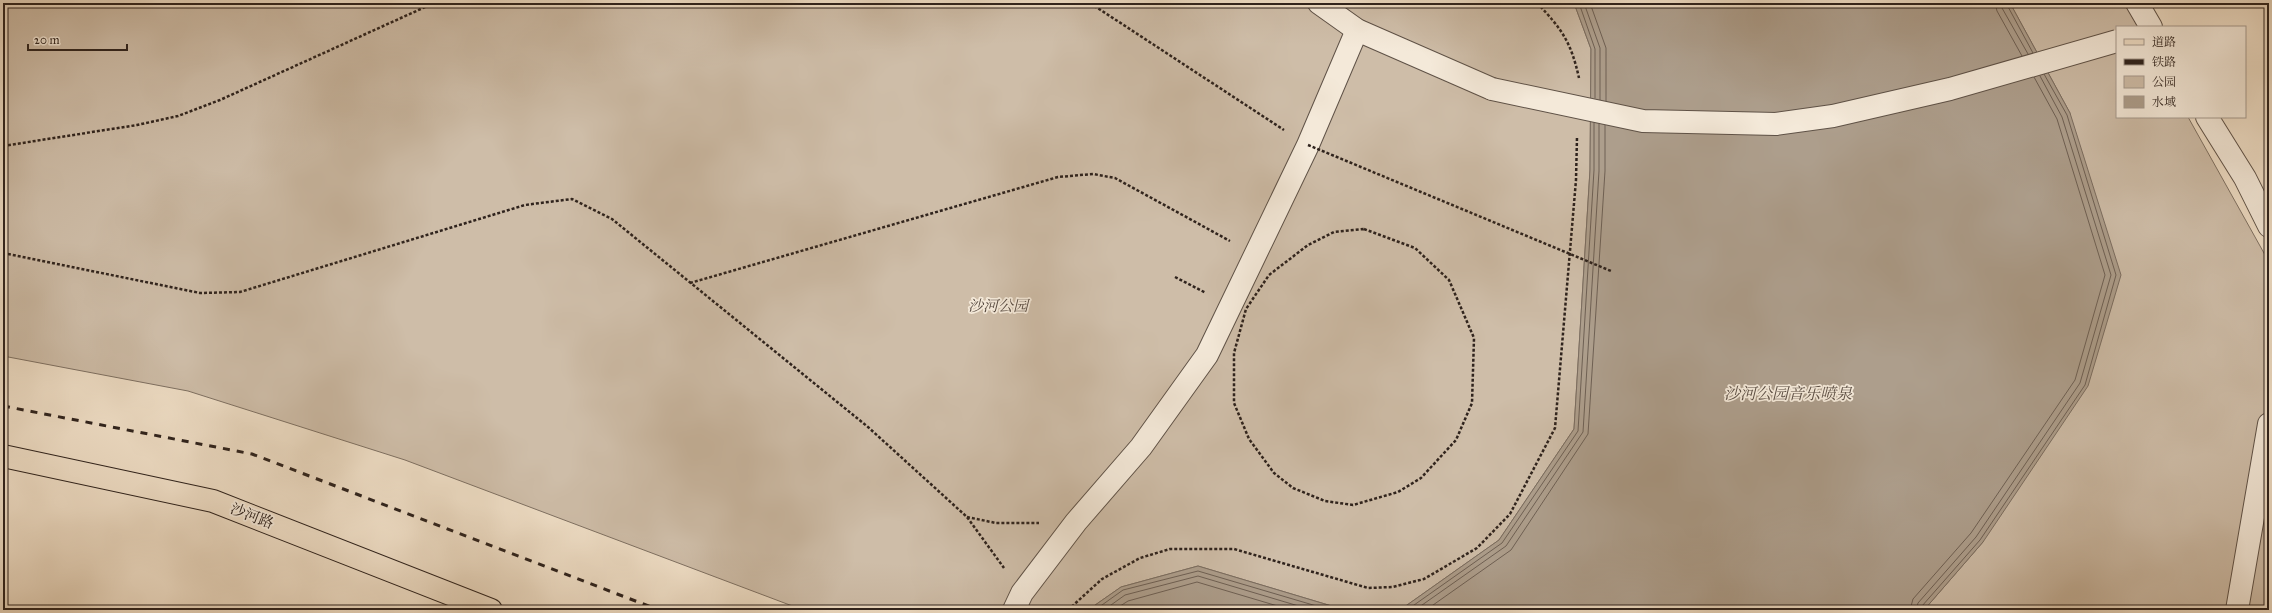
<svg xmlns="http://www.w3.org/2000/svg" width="2272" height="613" viewBox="0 0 2272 613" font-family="'IM FELL Great Primer','Noto Serif SC',serif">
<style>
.green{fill:#cebda8;stroke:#7e7062}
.water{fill:#ad9e8c;stroke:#7b6d60}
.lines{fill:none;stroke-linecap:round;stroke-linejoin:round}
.shore{stroke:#6e6054;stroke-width:1}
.minor-casing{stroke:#5f5247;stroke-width:24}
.major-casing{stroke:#2f231d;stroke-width:24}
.path{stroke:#2f231d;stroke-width:2.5;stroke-dasharray:3 2;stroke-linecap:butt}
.minor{stroke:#f4e9d9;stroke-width:22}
.major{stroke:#eeddc5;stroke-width:22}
.rail{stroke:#2f231d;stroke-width:3;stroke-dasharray:7 7;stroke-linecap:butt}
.minor-bridge-casing{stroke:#5f5247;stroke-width:24;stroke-linecap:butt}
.path-bridge{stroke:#2f231d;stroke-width:2.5;stroke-dasharray:3 2;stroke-linecap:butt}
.minor-bridge{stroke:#f4e9d9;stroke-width:22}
.labels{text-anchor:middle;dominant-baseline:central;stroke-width:3.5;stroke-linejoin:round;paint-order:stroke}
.park-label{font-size:15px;font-style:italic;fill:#574a40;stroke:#f4e9d9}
.street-label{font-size:15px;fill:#2f231d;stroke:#f4e9d9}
.water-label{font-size:16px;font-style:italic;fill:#5b4e44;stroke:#f4e9d9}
</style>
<rect width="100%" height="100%" fill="#eeddc5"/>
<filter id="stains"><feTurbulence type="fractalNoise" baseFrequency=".005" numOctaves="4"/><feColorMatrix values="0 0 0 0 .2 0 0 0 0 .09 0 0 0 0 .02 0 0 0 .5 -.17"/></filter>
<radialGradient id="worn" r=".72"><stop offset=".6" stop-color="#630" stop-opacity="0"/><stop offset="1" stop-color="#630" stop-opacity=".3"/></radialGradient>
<!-- green -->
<g class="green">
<polygon points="3,3 1574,3 1591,49 1590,170 1574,429 1499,540 1400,610 1335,607 1198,566 1121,587 1088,610 803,610 405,460 188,391 3,356"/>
<polygon points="2010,3 2125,3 2138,27 2117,27 2117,117 2188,117 2269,262 2269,610 1924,610 1983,542 2070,113"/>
</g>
<!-- water -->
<g class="water">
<polygon points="1574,3 2010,3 2070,113 2121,275 2088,386 1983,542 1924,610 1400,610 1499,540 1574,429 1590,170 1591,49"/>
<polygon points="1198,566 1335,607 1374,610 1088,610 1121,587"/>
</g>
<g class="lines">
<!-- shore -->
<g class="shore">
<polyline points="1579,3 1595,49 1595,98"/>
<polyline points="1584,3 1600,48 1600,100"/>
<polyline points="1590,3 1606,48 1606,101"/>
<polyline points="1995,3 1997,11 2022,56"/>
<polyline points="2001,3 2002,8 2028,54"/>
<polyline points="2006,3 2033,53"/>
<polyline points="1095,610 1123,590 1198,571 1330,610"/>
<polyline points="1104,610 1125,595 1198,576 1312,610"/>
<polyline points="1114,610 1128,601 1197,582 1291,610"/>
<polyline points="1407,610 1502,543 1578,431 1594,170 1594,123"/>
<polyline points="1415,610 1506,546 1583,432 1599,171 1599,124"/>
<polyline points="1426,610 1511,550 1588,434 1605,171 1605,125"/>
<polyline points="1910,610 1913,599 1971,533 2075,380 2105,275 2057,119 2034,77"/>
<polyline points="1916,610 1918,603 1976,537 2080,383 2111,275 2062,117 2040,76"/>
<polyline points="1921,610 1922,606 1980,540 2085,385 2116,275 2067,115 2044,74"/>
</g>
<!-- minor casing -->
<g class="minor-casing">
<g id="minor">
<polyline points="1319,3 1357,30 1492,89"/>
<polyline points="2137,3 2151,27"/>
<polyline points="2207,117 2245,178 2269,226"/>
<polyline points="1014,610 1022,593 1076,522 1141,447 1207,355 1308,145 1357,30"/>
<polyline points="2237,610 2269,424"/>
</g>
</g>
<!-- major casing -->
<g class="major-casing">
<polyline id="major" points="3,456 213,501 491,610"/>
</g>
<!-- path -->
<g class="path">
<polyline points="1090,3 1284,130"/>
<path d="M1537 3C1562 29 1571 42 1579 78"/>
<polyline points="3,146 137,125 178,116 220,100 434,3"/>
<polygon points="1364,229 1415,248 1449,280 1474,338 1472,403 1456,440 1421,478 1398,492 1353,505 1325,501 1293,488 1274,473 1249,439 1234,403 1234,353 1246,309 1269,275 1308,245 1334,232"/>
<polyline points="3,253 200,293 240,292 525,205 572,199 612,219 868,427 967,517 1004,568"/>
<polyline points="1175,277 1206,293"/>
<polyline points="690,283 1058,177 1093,174 1115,178 1230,241"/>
<polyline points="967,517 996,523 1039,523"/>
<polyline points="1068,610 1102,579 1140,558 1170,549 1234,549 1368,588 1393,587 1424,579 1477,548 1510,514 1555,428 1576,180 1577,137"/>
</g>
<!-- minor -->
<use href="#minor" class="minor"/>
<!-- major -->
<use href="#major" class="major"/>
<!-- rail -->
<polyline class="rail" points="3,406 252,454 659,610"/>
<!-- minor-bridge casing -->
<g class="minor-bridge-casing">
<polyline id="minor-bridge" points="1492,89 1643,121 1776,124 1833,116 1950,89 2117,41"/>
</g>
<!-- path-bridge -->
<polyline class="path-bridge" points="1308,145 1611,271"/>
<!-- minor-bridge -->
<use href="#minor-bridge" class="minor-bridge"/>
</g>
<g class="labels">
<!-- park labels -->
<g class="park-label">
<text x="998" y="306">沙河公园</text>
</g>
<!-- street labels -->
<g class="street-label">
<text transform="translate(252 516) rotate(21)">沙河路</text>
</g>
<!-- water labels -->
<g class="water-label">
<text x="1788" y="393">沙河公园音乐喷泉</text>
</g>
</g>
<!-- margin -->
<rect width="2272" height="613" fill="none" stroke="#eeddc5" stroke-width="16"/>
<rect x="4" y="4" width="2264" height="605" fill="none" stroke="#2f231d" stroke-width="2"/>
<rect x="8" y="8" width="2256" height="597" fill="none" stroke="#2f231d"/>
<!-- legend -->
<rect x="2116" y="26" width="130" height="92" fill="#f4e9d9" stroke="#a59a8e"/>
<rect x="2124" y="39" width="20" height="6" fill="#eeddc5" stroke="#a59a8e"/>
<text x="2152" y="46" font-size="12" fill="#2f231d">道路</text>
<rect x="2124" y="59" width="20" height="6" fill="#2f231d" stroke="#a59a8e"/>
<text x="2152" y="66" font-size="12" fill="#2f231d">铁路</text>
<rect x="2124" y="76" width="20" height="12" fill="#cebda8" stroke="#a59a8e"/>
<text x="2152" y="86" font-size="12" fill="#2f231d">公园</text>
<rect x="2124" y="96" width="20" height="12" fill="#ad9e8c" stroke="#a59a8e"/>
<text x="2152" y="106" font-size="12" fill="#2f231d">水域</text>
<!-- scale -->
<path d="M28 44v6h99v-6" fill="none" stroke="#2f231d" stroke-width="2"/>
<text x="34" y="44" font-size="12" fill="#2f231d" stroke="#f4e9d9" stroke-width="3" paint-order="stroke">20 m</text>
<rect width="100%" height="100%" filter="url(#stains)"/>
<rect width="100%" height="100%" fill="url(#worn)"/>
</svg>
